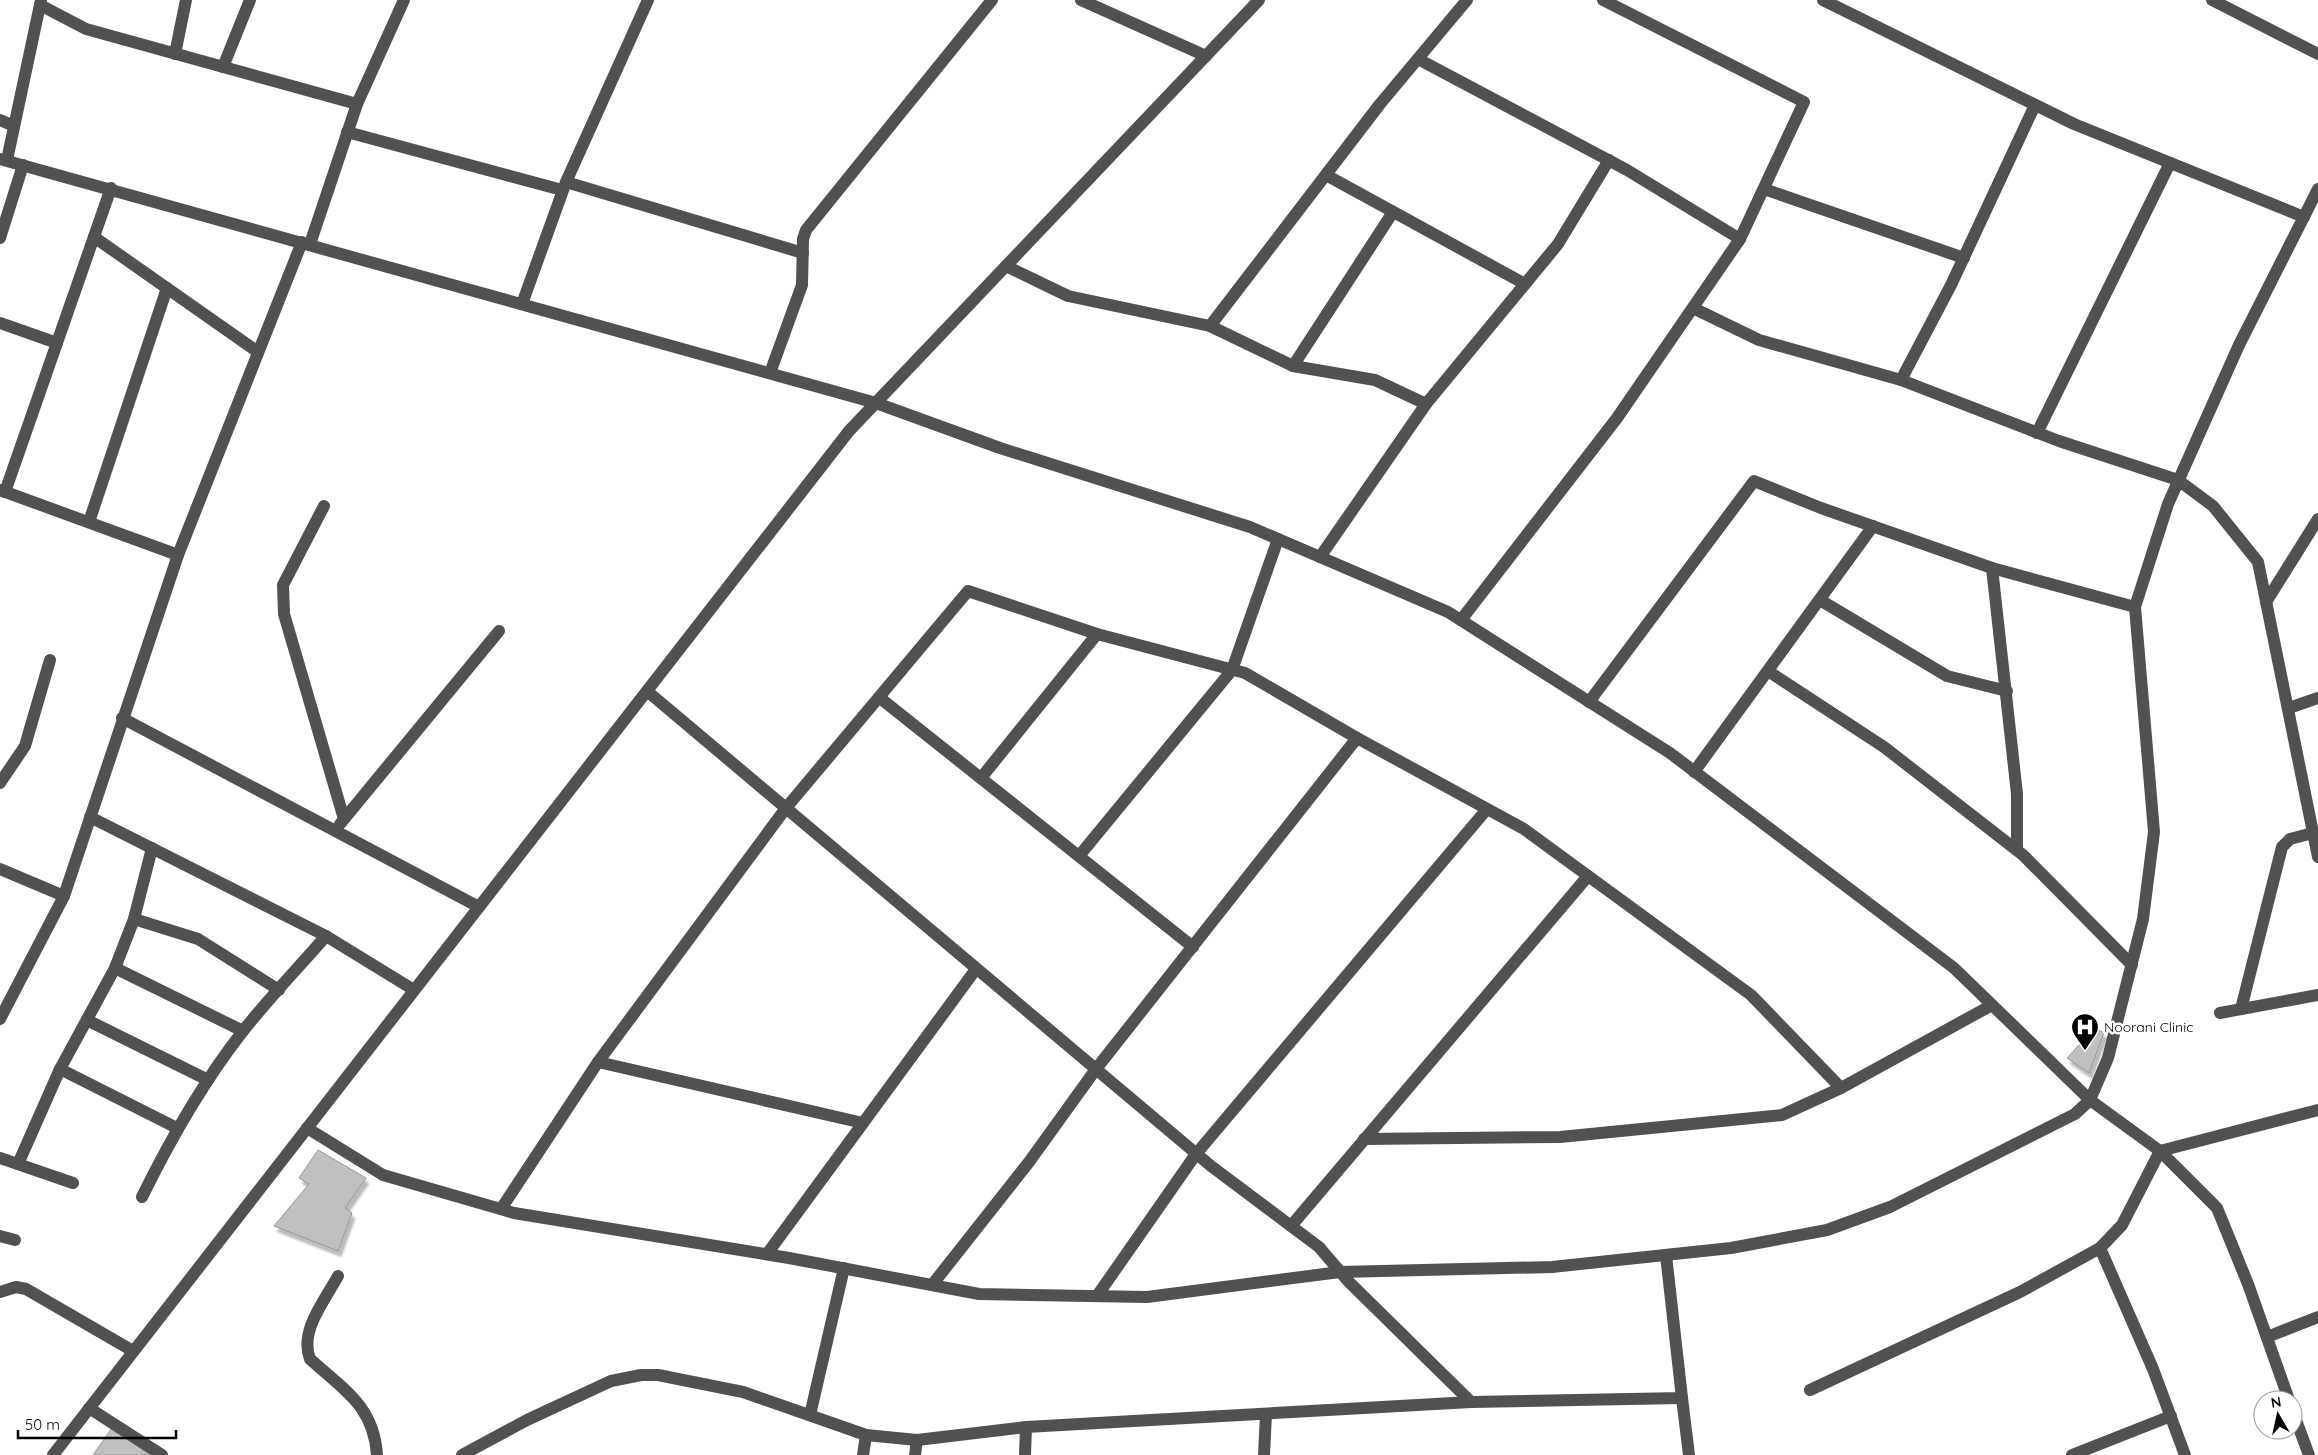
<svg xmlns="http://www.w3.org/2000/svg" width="2318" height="1455" viewBox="0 0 2318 1455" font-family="Quicksand,sans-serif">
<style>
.building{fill:#c0c0c0;stroke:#959595;filter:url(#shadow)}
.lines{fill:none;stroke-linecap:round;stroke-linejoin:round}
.minor{stroke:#515151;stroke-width:12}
.labels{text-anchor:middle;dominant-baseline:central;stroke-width:5;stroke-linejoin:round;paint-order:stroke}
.poi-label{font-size:14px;fill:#000;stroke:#fff;text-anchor:start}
</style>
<defs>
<filter id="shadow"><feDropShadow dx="3" dy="5.5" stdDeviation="1" flood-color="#0004"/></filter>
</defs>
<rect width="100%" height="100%" fill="#fff"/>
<!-- building -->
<g class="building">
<polygon points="2095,1028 2104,1033 2089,1073 2067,1058"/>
<polygon points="318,1150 366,1178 345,1208 352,1213 338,1251 274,1226 309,1184 299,1178"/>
<polygon points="112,1428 150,1455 93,1455"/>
</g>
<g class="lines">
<!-- minor -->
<g class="minor">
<polyline points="1081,0 1206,56"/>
<polyline points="1823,0 2074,124 2304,217"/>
<polyline points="2212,0 2318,54"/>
<polyline points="40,5 86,29 357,104"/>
<polyline points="175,54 186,0"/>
<polyline points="1418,59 1627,170 1740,239"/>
<polyline points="223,67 250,0"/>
<polyline points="0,120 14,126"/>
<polyline points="347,132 562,190"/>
<polyline points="0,159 876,403 1000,448 1250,527 1448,612 1670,753 1954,968 2090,1100 2160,1151 2217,1208 2248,1284 2289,1400"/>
<polyline points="7,160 41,0"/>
<polyline points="1326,175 1525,284"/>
<polyline points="566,182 803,253"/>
<polyline points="1764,189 1964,258"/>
<polyline points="94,237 258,352"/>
<polyline points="0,238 23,165"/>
<polyline points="310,244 357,104 404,0"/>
<polyline points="1006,266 1068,296 1210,326 1293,366 1375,380 1426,404"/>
<polyline points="522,304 566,182 648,0"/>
<polyline points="1693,308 1759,340 1901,380 2059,441 2178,480 2213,506 2258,562 2318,857"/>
<polyline points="0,323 57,343"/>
<polyline points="1210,326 1380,104 1467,0"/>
<polyline points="1293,366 1393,212"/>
<polyline points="770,373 802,285 803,239 806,230 992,0"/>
<polyline points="1901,380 1951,285 2035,105"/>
<polyline points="2037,433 2170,163"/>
<polyline points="0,490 178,555"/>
<polyline points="5,492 111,188"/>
<polyline points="324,506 283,585 284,614 344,819"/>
<polyline points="89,522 167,288"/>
<polyline points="1320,557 1426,404 1558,244 1609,160"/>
<polyline points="1992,568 2017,794 2017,850"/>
<polyline points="1820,600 1947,676 2007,691"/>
<polyline points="2266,602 2318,519"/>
<polyline points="1461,620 1617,418 1740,239 1804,102 1603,0"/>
<polyline points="1768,671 1884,747 2023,855 2132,965"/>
<polyline points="647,691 1211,1166 1319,1247 1349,1282 1471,1402 1682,1398 1666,1255"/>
<polyline points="880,698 1193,947"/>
<polyline points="1589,702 1754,481 1821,508 1992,568 2135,607"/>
<polyline points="2289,708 2318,698"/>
<polyline points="122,718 479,907"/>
<polyline points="1694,772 1873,526"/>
<polyline points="981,778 1097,634"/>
<polyline points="0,783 25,746 50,660"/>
<polyline points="90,817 326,936 414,990"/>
<polyline points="340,824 499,631"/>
<polyline points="1079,856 1232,670 1278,539"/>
<polyline points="0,869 64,896"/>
<polyline points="134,919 198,939 279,990"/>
<polyline points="115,968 243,1031"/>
<polyline points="2241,1009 2282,847 2290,839 2313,833"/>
<polyline points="2220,1013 2318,995"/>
<polyline points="0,1019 64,896 178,555 302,242"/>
<polyline points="87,1020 208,1080"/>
<polyline points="598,1062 863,1123"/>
<polyline points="60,1069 177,1128"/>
<polyline points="307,1128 383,1175 514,1213 789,1258 979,1294 1147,1297 1340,1272 1552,1267 1731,1248 1827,1230 1890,1207 2075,1114 2090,1100 2108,1058 2143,919 2154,832 2135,607 2168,504 2239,345 2318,189"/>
<polyline points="1364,1139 1560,1137 1782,1115 1841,1088 1992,1005"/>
<polyline points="0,1158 73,1183"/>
<polyline points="18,1164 60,1069 115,968 134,919 152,848"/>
<path d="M142 1197C171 1138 203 1082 243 1031 269 998 299 967 326 936"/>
<polyline points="501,1209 598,1062 786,808 968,591 1097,634 1245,673 1357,738 1524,829 1751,995 1841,1088"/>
<polyline points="1291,1226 1588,876"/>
<polyline points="0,1236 15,1240"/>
<polyline points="2100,1248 2153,1369 2185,1455"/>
<polyline points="767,1254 976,969"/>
<path d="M338 1276C325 1300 299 1331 310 1359 344 1390 374 1406 377 1455"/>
<polyline points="932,1285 1029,1162 1096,1069 1357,738"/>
<polyline points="0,1292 16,1287 26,1289 133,1351"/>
<polyline points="1097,1296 1196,1154 1487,809"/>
<polyline points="2267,1337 2318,1317"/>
<polyline points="1810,1390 2020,1292 2100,1248 2122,1225 2160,1151 2318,1110"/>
<polyline points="1682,1398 1689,1455"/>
<polyline points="89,1408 162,1455"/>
<polyline points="2293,1412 2309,1455"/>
<polyline points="810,1415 844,1268"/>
<polyline points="53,1455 849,431 1259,0"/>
<polyline points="462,1455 527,1420 611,1381 641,1375 658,1375 743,1392 866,1435 917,1440"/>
<polyline points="863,1455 866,1435"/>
<polyline points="915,1455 917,1440 1026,1427 1471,1402"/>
<polyline points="1025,1455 1026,1427"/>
<polyline points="1264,1455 1266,1414"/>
<polyline points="2072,1455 2171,1416"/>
</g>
</g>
<!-- icons -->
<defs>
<g id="hospital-pin" transform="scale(1.4375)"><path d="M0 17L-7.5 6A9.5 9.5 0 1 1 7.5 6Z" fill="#000" stroke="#fff"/><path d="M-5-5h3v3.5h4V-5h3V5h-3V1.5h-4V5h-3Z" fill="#fff"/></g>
</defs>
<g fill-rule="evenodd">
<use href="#hospital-pin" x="2085" y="1027"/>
</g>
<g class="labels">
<!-- poi labels -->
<g class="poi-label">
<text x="2104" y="1027">Noorani Clinic</text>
</g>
</g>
<!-- north arrow -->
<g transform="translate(2278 1415) rotate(351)"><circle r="24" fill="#ffffff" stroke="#999999"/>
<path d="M0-4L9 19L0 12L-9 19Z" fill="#000000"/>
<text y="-8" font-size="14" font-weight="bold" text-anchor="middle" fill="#000000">N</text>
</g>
<!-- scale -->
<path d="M18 1430v8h158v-8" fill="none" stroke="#000000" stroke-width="2.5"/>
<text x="25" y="1430" font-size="15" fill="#000000" stroke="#ffffff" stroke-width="4" paint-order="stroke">50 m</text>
</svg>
